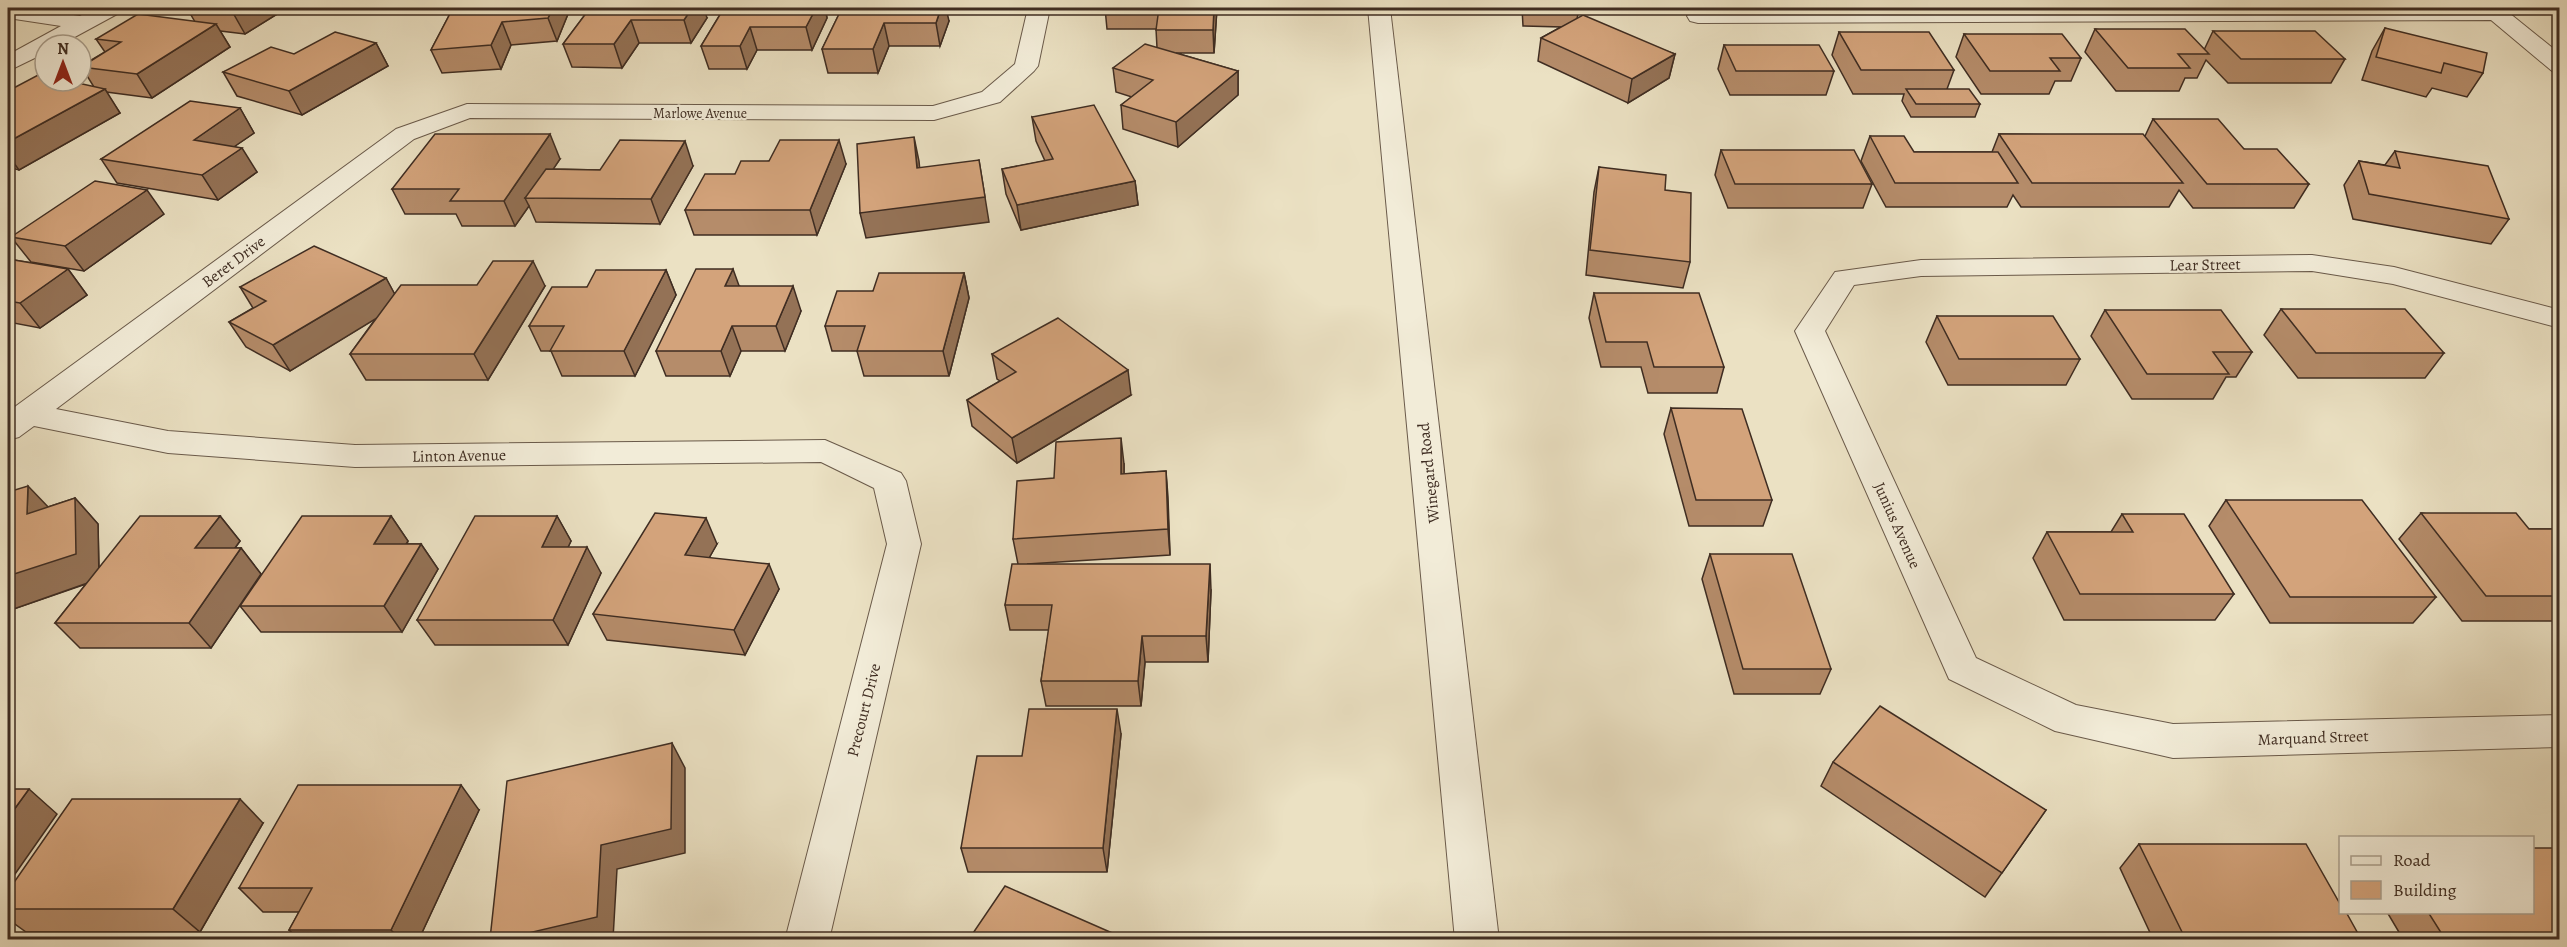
<svg xmlns="http://www.w3.org/2000/svg" width="2567" height="947" viewBox="0 0 2567 947" font-family="Alegreya,serif">
  <rect width="100%" height="100%" fill="#ebe1c3"/>
  <filter id="stains"><feTurbulence type="fractalNoise" baseFrequency=".00333" numOctaves="4"/><feColorMatrix values="0 0 0 0 .2 0 0 0 0 .09 0 0 0 0 .02 0 0 0 .5 -.17"/></filter>
  <radialGradient id="worn" r=".72"><stop offset=".6" stop-color="#630" stop-opacity="0"/><stop offset="1" stop-color="#630" stop-opacity=".3"/></radialGradient>
  <g fill="none" stroke-linecap="round" stroke-linejoin="round">
    <defs>
      <g id="minor">
        <polygon points="8,8 27,8 80,16 95,8 122,8 119,13 60,45 45,45 45,53 8,71 8,55 61,26 8,18"/>
        <polygon points="1028,8 1050,8 1038,66 1034,71 1000,102 934,120 470,118 414,139 56,409 168,431 355,445 825,440 901,473 906,481 921,544 829,940 785,940 887,544 874,488 821,462 355,467 168,453 34,426 19,437 8,440 8,413 16,406 396,129 467,104 933,106 982,92 1015,64"/>
        <polygon points="1368,8 1390,8 1499,940 1455,940"/>
        <polygon points="2503,8 2560,54 2560,73 2552,71 2491,20 1698,23 1690,21 1687,16 1690,11 1698,9"/>
        <polygon points="2312,255 2394,267 2560,310 2560,328 2393,284 2312,271 1921,276 1854,285 1825,331 1976,658 2076,705 2173,724 2560,715 2560,747 2173,758 2055,731 1949,679 1795,331 1835,272 1921,260"/>
      </g>
    </defs>
    <!-- minor casing -->
    <use href="#minor" stroke="#6a5a4a" stroke-width="2"/>
    <!-- minor -->
    <use href="#minor" fill="#f2ecd8" fill-rule="evenodd"/>
  </g>
  <!-- wall -->
  <g fill="#b58c6a" stroke="#3f2d22" stroke-width="1.5">
    <polygon points="187,8 312,8 303,14 282,11 245,34 220,31 230,47 152,98 106,92 120,113 19,170 8,167 8,91 94,87 81,66 105,52 96,39 195,22"/>
    <polygon points="453,8 568,14 557,41 511,45 501,69 442,73 431,50"/>
    <polygon points="590,8 707,18 691,43 639,43 622,68 572,67 563,44"/>
    <polygon points="724,8 825,8 827,18 812,50 757,50 747,69 709,69 701,46"/>
    <polygon points="842,8 949,21 940,46 889,46 878,73 828,73 822,49"/>
    <polygon points="1105,8 1217,8 1214,53 1176,53 1238,71 1238,95 1178,147 1123,129 1121,105 1132,97 1116,92 1113,68 1157,48 1156,29 1107,29"/>
    <polygon points="1522,8 1579,8 1577,19 1675,54 1669,78 1628,103 1538,61 1541,38 1561,27 1523,26"/>
    <polygon points="2385,28 2483,73 2467,97 2432,88 2426,97 2362,80 2372,51"/>
    <polygon points="2095,29 2204,50 2213,31 2345,59 2331,83 2228,83 2206,60 2197,78 2185,78 2179,91 2116,91 2085,52"/>
    <polygon points="1839,32 1954,70 1947,89 1980,104 1975,117 1911,117 1902,101 1904,94 1853,94 1832,55"/>
    <polygon points="1964,34 2081,58 2071,81 2055,81 2049,94 1981,94 1956,57"/>
    <polygon points="376,43 388,66 302,115 237,96 223,72 294,54"/>
    <polygon points="1724,45 1834,71 1826,95 1730,95 1718,69"/>
    <polygon points="240,108 254,133 235,146 257,172 218,200 117,183 101,159"/>
    <polygon points="1032,117 1135,181 1138,205 1021,230 1006,194 1002,169 1045,161 1036,141"/>
    <polygon points="2153,119 2244,149 2309,184 2294,208 2193,208 2179,190 2169,207 2021,207 2013,195 2007,207 1886,207 1861,161 1870,136 1914,152 1992,152 1999,134 2145,136"/>
    <polygon points="1721,150 1872,184 1863,208 1728,208 1715,175"/>
    <polygon points="2395,151 2509,219 2491,244 2353,219 2344,185 2359,161 2385,165"/>
    <polygon points="560,159 553,169 600,170 693,166 660,224 536,222 529,206 515,226 462,226 456,214 405,214 392,189"/>
    <polygon points="769,161 846,164 817,235 694,235 685,210 735,174"/>
    <polygon points="1599,167 1665,190 1690,262 1683,288 1586,275 1594,192"/>
    <polygon points="164,214 84,271 31,262 11,237"/>
    <polygon points="8,259 68,269 87,295 40,328 8,322"/>
    <polygon points="666,270 676,295 635,376 562,376 551,351 541,351 529,326 587,287"/>
    <polygon points="964,273 969,298 949,376 864,376 857,351 832,351 825,326 873,291"/>
    <polygon points="386,278 394,293 545,286 488,380 366,380 350,354 376,318 290,371 246,347 229,322 253,308 240,287"/>
    <polygon points="739,286 801,311 785,351 741,351 730,376 666,376 656,351"/>
    <polygon points="1594,293 1724,367 1717,393 1648,393 1641,367 1601,367 1589,318"/>
    <polygon points="2281,309 2444,353 2425,378 2298,378 2264,335"/>
    <polygon points="2105,310 2252,352 2236,377 2226,377 2213,399 2132,399 2091,336"/>
    <polygon points="1937,316 2080,359 2066,385 1948,385 1926,342"/>
    <polygon points="992,354 1131,395 1017,463 972,426 967,400 1000,381 997,379"/>
    <polygon points="1671,408 1772,500 1763,526 1689,526 1664,434"/>
    <polygon points="1124,464 1124,474 1166,471 1170,555 1027,564 1211,590 1208,662 1145,662 1141,706 1046,706 1041,681 1049,630 1010,630 1005,605 1018,564 1013,539 1054,478"/>
    <polygon points="8,492 48,507 75,498 98,524 99,567 220,516 240,541 235,548 241,548 261,574 211,648 80,648 55,623 86,584 8,611"/>
    <polygon points="2226,500 2436,597 2413,623 2270,623 2209,526"/>
    <polygon points="2421,513 2529,529 2559,529 2559,621 2462,621 2399,539"/>
    <polygon points="2122,514 2234,594 2215,620 2064,620 2033,558 2047,532 2111,532"/>
    <polygon points="391,516 408,541 407,544 421,544 438,569 402,632 261,632 240,606"/>
    <polygon points="557,516 571,541 568,547 601,573 568,645 435,645 417,620"/>
    <polygon points="717,544 709,558 779,589 745,655 607,640 593,614"/>
    <polygon points="1710,554 1831,669 1820,694 1734,694 1702,579"/>
    <polygon points="1121,734 1107,872 968,872 961,848 1022,756"/>
    <polygon points="1833,762 2046,810 1985,897 1821,786"/>
    <polygon points="479,810 419,939 299,939 289,930 299,912 263,912 239,888"/>
    <polygon points="263,823 200,932 26,932 8,919 8,891"/>
    <polygon points="2139,844 2361,939 2153,939 2120,868"/>
    <polygon points="2387,912 2532,912 2559,939 2403,939"/>
  </g>
  <!-- shaded-wall -->
  <g fill="#947256" stroke="#3f2d22" stroke-width="1.5">
    <polygon points="238,8 280,8 282,11 245,34 232,11"/>
    <polygon points="299,8 312,8 303,14"/>
    <polygon points="553,8 566,8 568,14 557,41 548,18"/>
    <polygon points="692,8 704,8 707,18 691,43 684,20"/>
    <polygon points="816,8 825,8 827,18 812,50 806,27"/>
    <polygon points="941,8 946,8 949,21 940,46 936,23"/>
    <polygon points="1214,8 1217,8 1214,53 1213,30"/>
    <polygon points="631,20 639,43 622,68 614,44"/>
    <polygon points="502,22 511,45 501,69 491,45"/>
    <polygon points="884,23 889,46 878,73 873,49"/>
    <polygon points="216,24 230,47 152,98 137,74"/>
    <polygon points="750,27 757,50 747,69 740,46"/>
    <polygon points="376,43 388,66 302,115 289,91"/>
    <polygon points="1675,54 1669,78 1628,103 1632,79"/>
    <polygon points="1238,71 1238,95 1178,147 1176,122"/>
    <polygon points="105,89 120,113 19,170 8,155 8,142"/>
    <polygon points="240,108 254,133 209,164 194,140"/>
    <polygon points="550,134 560,159 534,198 525,198 529,206 515,226 504,201"/>
    <polygon points="914,137 919,161 922,192 917,168"/>
    <polygon points="839,140 846,164 817,235 810,210"/>
    <polygon points="685,141 693,166 660,224 651,199"/>
    <polygon points="242,148 257,172 218,200 202,175"/>
    <polygon points="979,160 989,222 866,238 860,213"/>
    <polygon points="1135,181 1138,205 1021,230 1017,205"/>
    <polygon points="147,190 164,214 84,271 65,246"/>
    <polygon points="533,261 545,286 488,380 474,354"/>
    <polygon points="68,269 87,295 40,328 20,303"/>
    <polygon points="733,269 742,294 725,286"/>
    <polygon points="666,270 676,295 635,376 624,351"/>
    <polygon points="964,273 969,298 949,376 943,351"/>
    <polygon points="386,278 400,304 290,371 273,345"/>
    <polygon points="793,286 801,311 785,351 776,326"/>
    <polygon points="732,326 741,351 730,376 721,351"/>
    <polygon points="1128,370 1131,395 1017,463 1012,438"/>
    <polygon points="1121,438 1124,464 1124,500 1121,474"/>
    <polygon points="1166,471 1168,497 1170,555 1168,529"/>
    <polygon points="28,486 52,511 27,514"/>
    <polygon points="75,498 98,524 99,579 8,611 8,576"/>
    <polygon points="220,516 240,541 216,574 195,548"/>
    <polygon points="391,516 408,541 391,569 374,544"/>
    <polygon points="557,516 571,541 556,573 542,547"/>
    <polygon points="706,518 717,544 696,581 685,555"/>
    <polygon points="421,544 438,569 402,632 384,606"/>
    <polygon points="587,547 601,573 568,645 553,620"/>
    <polygon points="241,548 261,574 211,648 189,623"/>
    <polygon points="769,564 779,589 745,655 734,630"/>
    <polygon points="1210,564 1211,590 1208,662 1206,636"/>
    <polygon points="1142,636 1145,662 1141,706 1138,681"/>
    <polygon points="1117,709 1121,734 1107,872 1103,848"/>
    <polygon points="672,743 685,768 685,853 617,869 613,939 503,939 601,845"/>
    <polygon points="461,785 479,810 419,939 400,939 391,930"/>
    <polygon points="29,789 57,814 8,884 8,818"/>
    <polygon points="240,799 263,823 200,932 173,909"/>
  </g>
  <!-- building -->
  <g fill="#d3a37b" stroke="#3f2d22" stroke-width="1.5">
    <polygon points="203,8 238,8 232,11"/>
    <polygon points="453,8 553,8 548,18 502,22 491,45 431,50"/>
    <polygon points="590,8 692,8 684,20 631,20 614,44 563,44"/>
    <polygon points="724,8 816,8 806,27 750,27 740,46 701,46"/>
    <polygon points="842,8 941,8 936,23 884,23 873,49 822,49"/>
    <polygon points="1159,8 1214,8 1213,30 1156,30"/>
    <polygon points="138,14 216,24 137,74 81,67 121,42 96,39"/>
    <polygon points="1583,15 1675,54 1632,79 1541,38"/>
    <polygon points="2385,28 2487,53 2483,73 2444,63 2441,73 2376,57"/>
    <polygon points="2095,29 2185,29 2209,54 2178,54 2190,68 2128,68"/>
    <polygon points="2213,31 2315,31 2345,59 2241,59"/>
    <polygon points="335,32 376,43 289,91 223,72 271,47 294,54"/>
    <polygon points="1839,32 1929,32 1954,70 1861,70"/>
    <polygon points="1964,34 2062,34 2081,58 2050,58 2060,71 1990,71"/>
    <polygon points="1145,44 1238,71 1176,122 1121,105 1153,80 1113,68"/>
    <polygon points="1724,45 1819,45 1834,71 1736,71"/>
    <polygon points="40,74 45,75 45,81 69,81 105,89 8,142 8,107 13,104 8,103 8,91"/>
    <polygon points="1906,89 1969,89 1980,104 1916,104"/>
    <polygon points="190,101 240,108 194,140 242,148 202,175 101,159"/>
    <polygon points="1094,105 1135,181 1017,205 1002,169 1053,159 1032,117"/>
    <polygon points="2153,119 2218,119 2244,149 2277,149 2309,184 2207,184"/>
    <polygon points="435,134 550,134 504,201 450,201 459,189 392,189"/>
    <polygon points="1999,134 2143,134 2183,183 2032,183"/>
    <polygon points="1870,136 1904,136 1914,152 1998,152 2018,183 1895,183"/>
    <polygon points="914,137 917,168 979,160 985,197 860,213 857,144"/>
    <polygon points="620,140 685,141 651,199 525,198 546,169 600,170"/>
    <polygon points="780,140 839,140 810,210 685,210 705,174 735,174 741,161 769,161"/>
    <polygon points="1721,150 1854,150 1872,184 1735,184"/>
    <polygon points="2395,151 2488,166 2509,219 2369,194 2359,161 2400,168"/>
    <polygon points="1599,167 1666,175 1665,190 1691,193 1690,262 1590,250"/>
    <polygon points="95,181 147,190 65,246 11,237"/>
    <polygon points="314,246 386,278 273,345 229,322 266,301 240,287"/>
    <polygon points="8,259 68,269 20,303 8,301"/>
    <polygon points="493,261 533,261 474,354 350,354 401,285 477,285"/>
    <polygon points="696,269 733,269 725,286 793,286 776,326 732,326 721,351 656,351"/>
    <polygon points="596,270 666,270 624,351 550,351 564,326 529,326 552,287 587,287"/>
    <polygon points="879,273 964,273 943,351 857,351 865,326 825,326 837,291 873,291"/>
    <polygon points="1594,293 1699,293 1724,367 1654,367 1647,342 1606,342"/>
    <polygon points="2281,309 2405,309 2444,353 2316,353"/>
    <polygon points="2105,310 2221,310 2252,352 2213,352 2229,374 2147,374"/>
    <polygon points="1937,316 2053,316 2080,359 1959,359"/>
    <polygon points="1058,318 1128,370 1012,438 967,400 1016,372 992,354"/>
    <polygon points="1671,408 1742,409 1772,500 1696,500"/>
    <polygon points="1121,438 1121,474 1166,471 1168,529 1013,539 1017,481 1054,478 1056,442"/>
    <polygon points="28,486 27,514 75,498 76,554 8,576 8,492"/>
    <polygon points="2226,500 2362,500 2436,597 2290,597"/>
    <polygon points="655,513 706,518 685,555 769,564 734,630 593,614"/>
    <polygon points="2421,513 2516,513 2529,529 2559,529 2559,596 2486,596"/>
    <polygon points="2122,514 2184,514 2234,594 2080,594 2047,532 2133,532"/>
    <polygon points="140,516 220,516 195,548 241,548 189,623 55,623"/>
    <polygon points="302,516 391,516 374,544 421,544 384,606 240,606"/>
    <polygon points="475,516 557,516 542,547 587,547 553,620 417,620"/>
    <polygon points="1710,554 1792,554 1831,669 1743,669"/>
    <polygon points="1012,564 1210,564 1206,636 1142,636 1138,681 1041,681 1052,605 1005,605"/>
    <polygon points="1880,706 2046,810 2002,873 1833,762"/>
    <polygon points="1029,709 1117,709 1103,848 961,848 977,756 1022,756"/>
    <polygon points="672,743 671,829 601,845 597,917 503,939 490,939 507,781"/>
    <polygon points="298,785 461,785 391,930 289,930 312,888 239,888"/>
    <polygon points="8,789 29,789 8,818"/>
    <polygon points="72,799 240,799 173,909 8,909 8,891"/>
    <polygon points="2139,844 2306,844 2340,904 2340,912 2346,912 2361,939 2255,939 2253,936 2184,936"/>
    <polygon points="2532,848 2554,848 2559,856 2559,939 2445,939 2428,912 2532,912"/>
    <polygon points="1005,886 1126,939 969,939"/>
  </g>
  <g text-anchor="middle" stroke-width="4.5" stroke-linejoin="round" paint-order="stroke">
    <!-- far-street labels -->
    <g font-size="14" fill="#3f2d22" stroke="#f2ecd8">
      <text x="700" y="118">Marlowe Avenue</text>
    </g>
    <!-- street labels -->
    <g font-size="16" fill="#3f2d22" stroke="#f2ecd8">
      <text transform="translate(233 261) rotate(-37)" y="6">Beret Drive</text>
      <text transform="translate(2205 264) rotate(-1)" y="6">Lear Street</text>
      <text transform="translate(459 455) rotate(-1)" y="6">Linton Avenue</text>
      <text transform="translate(1428 473) rotate(-96)" y="6">Winegard Road</text>
      <text transform="translate(1898 525) rotate(66)" y="6">Junius Avenue</text>
      <text transform="translate(863 710) rotate(-76)" y="6">Precourt Drive</text>
      <text transform="translate(2313 737) rotate(-2)" y="6">Marquand Street</text>
    </g>
  </g>
  <!-- margin -->
  <rect width="2567" height="947" fill="none" stroke="#ebe1c3" stroke-width="30"/>
  <rect x="9" y="9" width="2549" height="929" fill="none" stroke="#3f2d22" stroke-width="3"/>
  <rect x="15" y="15" width="2537" height="917" fill="none" stroke="#3f2d22" stroke-width="1.5"/>
  <!-- legend -->
  <rect x="2339" y="836" width="195" height="78" fill="#f2ecd8" stroke="#aaa08f" stroke-width="1.5"/>
  <rect x="2351" y="856" width="30" height="9" fill="#f2ecd8" stroke="#aaa08f" stroke-width="1.5"/>
  <text x="2393" y="866" font-size="18" fill="#3f2d22">Road</text>
  <rect x="2351" y="881" width="30" height="18" fill="#d3a37b" stroke="#aaa08f" stroke-width="1.5"/>
  <text x="2393" y="896" font-size="18" fill="#3f2d22">Building</text>
  <!-- north arrow -->
  <g transform="translate(63 63)"><circle r="28" fill="#f2ecd8" stroke="#aaa08f" stroke-width="1.5"/>
  <path d="M0-4.5L10 22L0 15L-10 22Z" fill="#8f2418"/>
  <text y="-9" font-size="16" font-weight="bold" text-anchor="middle" fill="#3f2d22">N</text>
  </g>
  <rect width="100%" height="100%" filter="url(#stains)"/>
  <rect width="100%" height="100%" fill="url(#worn)"/>
</svg>
